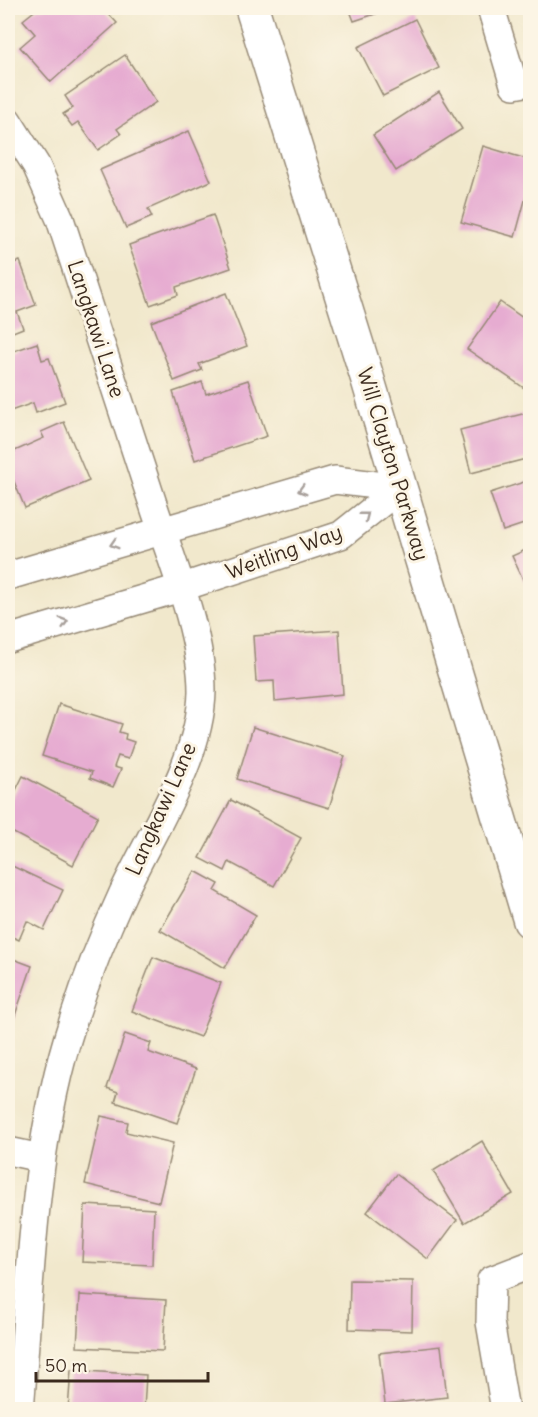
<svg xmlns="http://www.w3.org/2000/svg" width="538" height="1417" viewBox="0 0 538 1417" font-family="Delius,sans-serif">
  <rect width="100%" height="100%" fill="#fcf5e5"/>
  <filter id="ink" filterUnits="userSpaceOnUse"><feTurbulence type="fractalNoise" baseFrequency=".0167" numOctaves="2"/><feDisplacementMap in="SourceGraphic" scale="12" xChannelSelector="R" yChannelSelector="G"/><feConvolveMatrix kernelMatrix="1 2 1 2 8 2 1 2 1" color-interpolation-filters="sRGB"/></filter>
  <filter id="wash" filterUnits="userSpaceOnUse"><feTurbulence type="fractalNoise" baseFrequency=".008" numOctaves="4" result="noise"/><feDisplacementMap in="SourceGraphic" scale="24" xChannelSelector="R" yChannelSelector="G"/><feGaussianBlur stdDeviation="1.35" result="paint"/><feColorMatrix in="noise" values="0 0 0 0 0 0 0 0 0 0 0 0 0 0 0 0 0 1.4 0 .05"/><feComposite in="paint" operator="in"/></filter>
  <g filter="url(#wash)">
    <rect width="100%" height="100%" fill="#f1e8cc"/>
    <g id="blocks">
      <!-- building -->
      <g fill="#e6acd1">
        <polygon points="38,8 103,8 117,23 51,82 20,47 35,34 23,20"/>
        <polygon points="349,8 393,8 354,21"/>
        <polygon points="415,19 439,68 383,96 358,47"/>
        <polygon points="125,55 156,102 117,129 121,134 98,150 78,122 72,126 63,114 73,108 65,96"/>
        <polygon points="439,92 462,129 396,171 373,135"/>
        <polygon points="189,131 211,181 148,209 152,217 126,228 100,170"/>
        <polygon points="483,146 530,160 530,182 515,237 461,222"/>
        <polygon points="213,215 231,268 176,287 178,295 150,305 129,245"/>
        <polygon points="20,261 36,305 17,312 23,328 8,334 8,265"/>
        <polygon points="226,293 247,346 199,364 202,370 174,381 151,322"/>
        <polygon points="500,302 530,323 530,392 467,349"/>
        <polygon points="37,343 42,360 49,358 65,402 36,413 33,403 8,412 8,353"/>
        <polygon points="248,380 267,436 195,460 173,392 202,382 206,394"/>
        <polygon points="530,412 530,458 471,473 460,430"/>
        <polygon points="64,422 89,481 25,508 8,467 8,454 44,438 41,432"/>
        <polygon points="530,480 530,522 503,531 490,493"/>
        <polygon points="530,548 530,591 529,592 512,556"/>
        <polygon points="339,630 343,694 275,701 274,681 256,682 253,636"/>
        <polygon points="59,704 122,724 119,732 126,734 125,739 134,742 128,759 118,756 114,767 121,769 113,787 90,778 92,772 42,756"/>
        <polygon points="253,727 345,756 329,808 237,779"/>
        <polygon points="23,776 98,816 73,865 8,830 8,806"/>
        <polygon points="231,800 301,838 274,886 229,862 225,871 200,858"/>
        <polygon points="8,864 63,890 44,930 27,921 19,940 8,935"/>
        <polygon points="195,871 219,884 215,891 256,915 225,968 160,930"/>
        <polygon points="8,957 32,966 11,1027 8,1026"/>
        <polygon points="153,957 221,983 200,1037 132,1011"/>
        <polygon points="125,1034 151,1043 148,1052 196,1069 177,1123 115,1102 118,1092 107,1088"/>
        <polygon points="101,1116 128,1122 126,1132 173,1143 159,1202 85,1184"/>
        <polygon points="482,1141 513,1194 464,1223 433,1171"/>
        <polygon points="396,1174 457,1220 428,1259 367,1212"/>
        <polygon points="85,1205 154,1209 152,1265 82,1262"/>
        <polygon points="350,1280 413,1281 412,1331 349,1329"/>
        <polygon points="80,1295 166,1300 163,1351 77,1347"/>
        <polygon points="441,1346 447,1397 385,1404 379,1353"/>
        <polygon points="71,1370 146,1375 144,1410 68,1410"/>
      </g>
    </g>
  </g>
  <g filter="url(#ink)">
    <use href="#blocks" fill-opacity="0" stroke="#968975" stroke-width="1.5"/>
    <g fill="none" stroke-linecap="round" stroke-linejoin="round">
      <defs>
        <g id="minor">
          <polyline points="491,8 514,85 530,82"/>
          <path d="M8,121L36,165L60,219C91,314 122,409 153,504C171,559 202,633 202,691C201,759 151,832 123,893C104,934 87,977 73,1021C32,1145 31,1280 20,1410"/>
          <polyline points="8,576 335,480 400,488"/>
          <polyline points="8,639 180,588 341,535 400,488"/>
          <polyline points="8,1151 41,1158"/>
          <polyline points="505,1410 490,1322 491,1280 530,1265"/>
        </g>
        <polyline id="tertiary" points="252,8 367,377 530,921"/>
      </defs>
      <!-- minor casing -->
      <use href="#minor" stroke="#968975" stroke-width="30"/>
      <!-- tertiary casing -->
      <use href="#tertiary" stroke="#968975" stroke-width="36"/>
      <!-- minor -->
      <use href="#minor" stroke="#fff" stroke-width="27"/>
      <!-- tertiary -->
      <use href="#tertiary" stroke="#fff" stroke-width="33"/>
    </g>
    <!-- one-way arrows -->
    <defs><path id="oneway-chevron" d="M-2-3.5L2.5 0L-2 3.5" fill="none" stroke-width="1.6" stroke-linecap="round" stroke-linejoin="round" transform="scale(1.5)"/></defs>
    <g stroke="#a79f9a">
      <use href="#oneway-chevron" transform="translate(302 490) rotate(164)"/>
      <use href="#oneway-chevron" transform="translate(365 516) rotate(-38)"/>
      <use href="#oneway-chevron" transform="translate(114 544) rotate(163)"/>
      <use href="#oneway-chevron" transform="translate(64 622) rotate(-16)"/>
    </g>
  </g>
  <g text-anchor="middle" stroke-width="6" stroke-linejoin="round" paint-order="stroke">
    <!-- street labels -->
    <g font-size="21" fill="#3b2a1e" stroke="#fcf5e5">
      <text transform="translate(96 329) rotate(72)" y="7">Langkawi Lane</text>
      <text transform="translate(393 464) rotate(73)" y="7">Will Clayton Parkway</text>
      <text transform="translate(284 552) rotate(-20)" y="7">Weitling Way</text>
      <text transform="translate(161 809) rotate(-66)" y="7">Langkawi Lane</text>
    </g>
  </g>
  <!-- margin -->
  <rect width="538" height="1417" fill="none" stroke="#fcf5e5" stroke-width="30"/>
  <!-- scale -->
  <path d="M36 1372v9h172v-9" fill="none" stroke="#3b2a1e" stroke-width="3"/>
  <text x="45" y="1372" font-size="18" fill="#3b2a1e" stroke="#fcf5e5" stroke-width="4.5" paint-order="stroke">50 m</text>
</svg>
